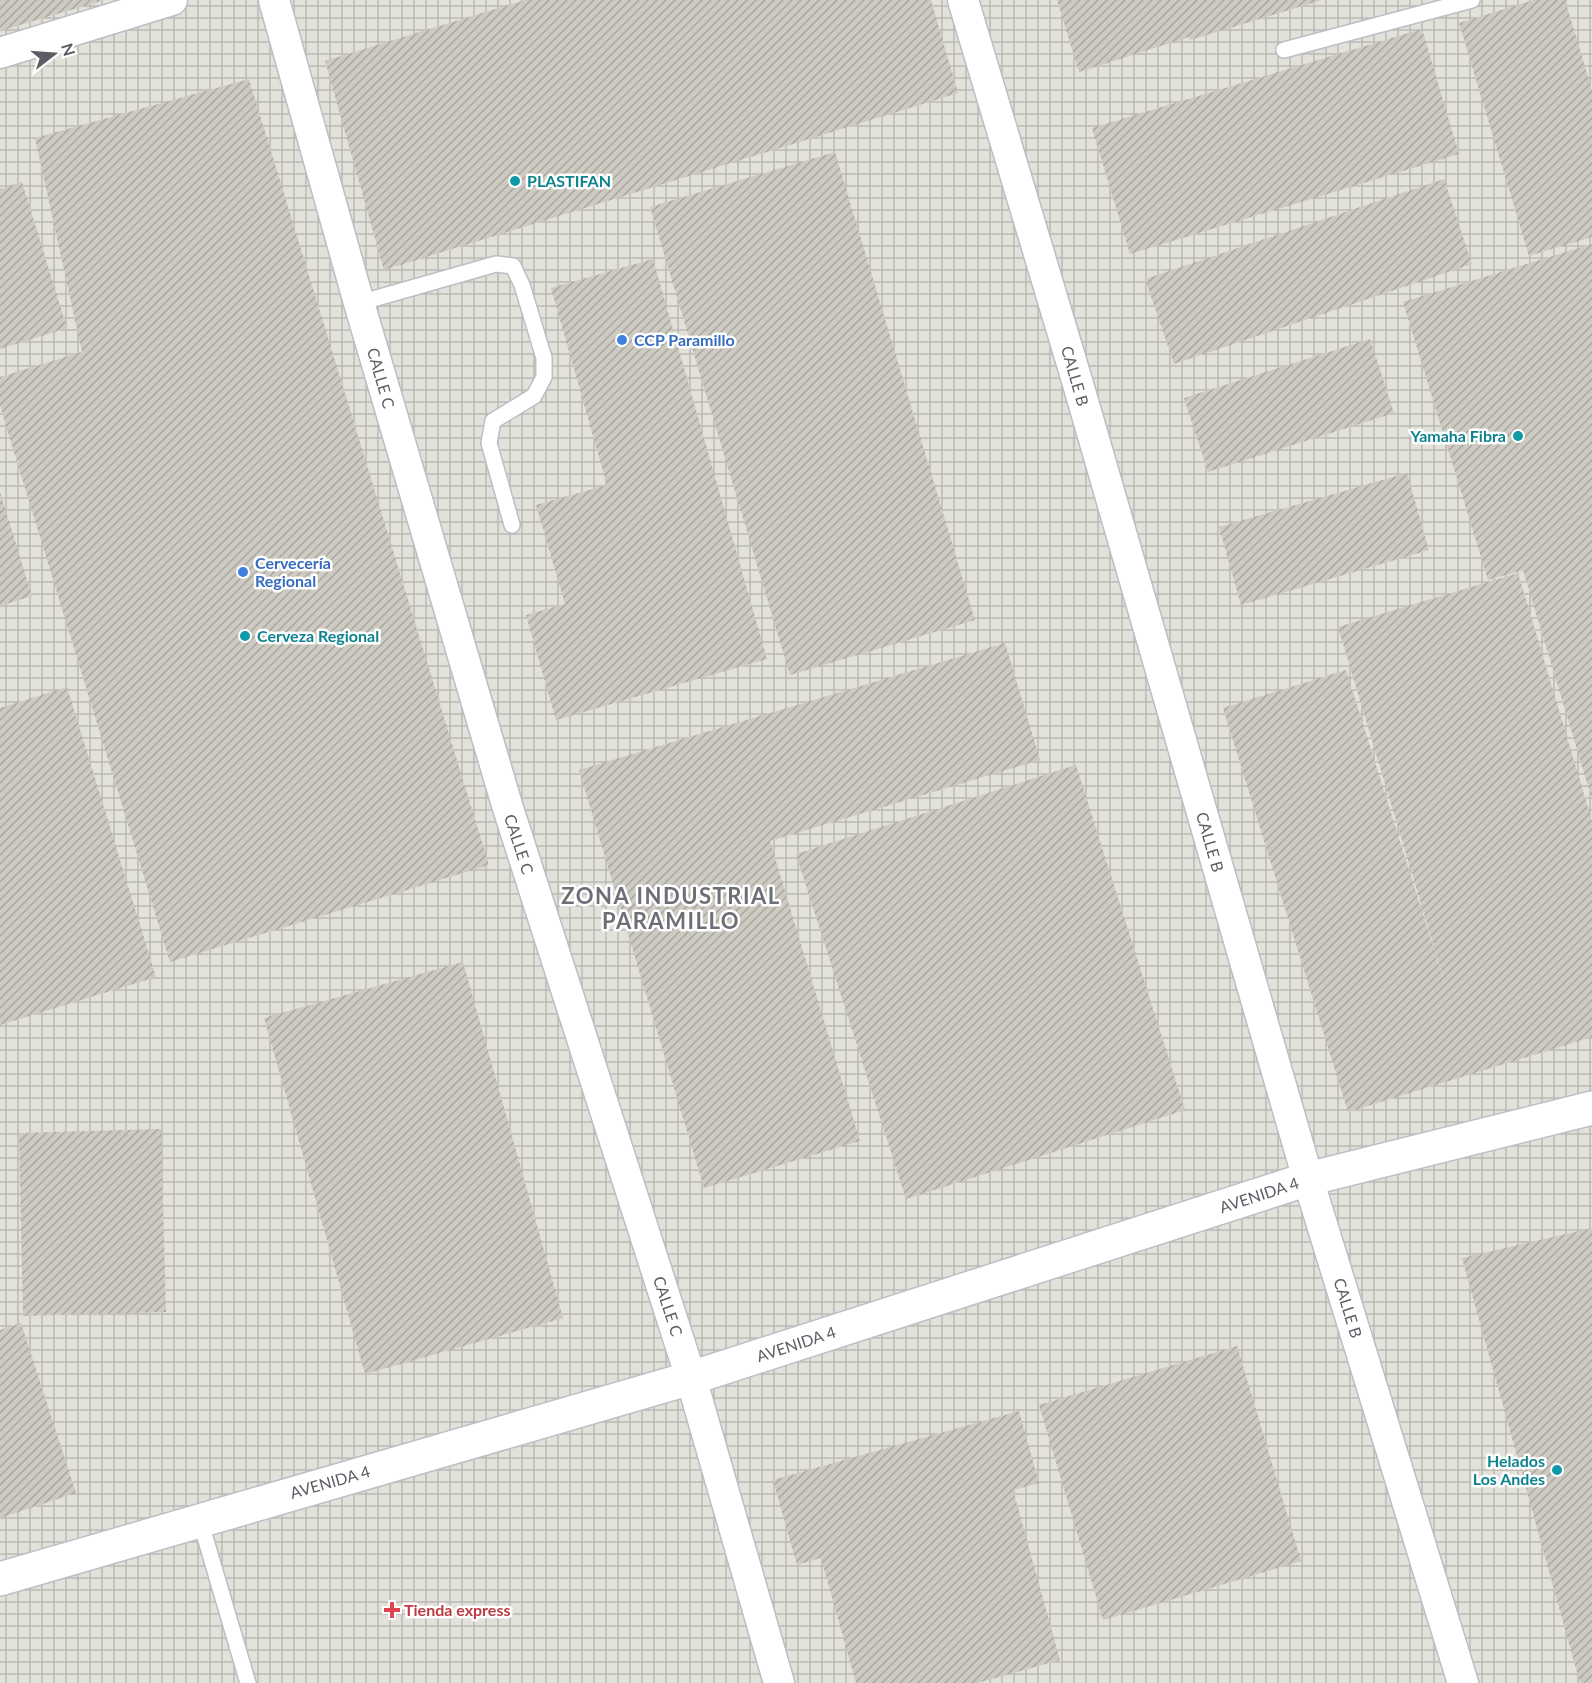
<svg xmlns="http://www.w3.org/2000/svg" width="1592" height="1683" viewBox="0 0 1592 1683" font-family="Lato,sans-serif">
  <defs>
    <pattern id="industrial-grid" width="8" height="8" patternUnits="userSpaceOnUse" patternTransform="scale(1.5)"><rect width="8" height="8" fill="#e2e1da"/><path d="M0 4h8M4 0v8" fill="none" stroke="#babab4"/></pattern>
    <pattern id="building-hatch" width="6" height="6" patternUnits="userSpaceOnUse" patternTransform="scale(1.5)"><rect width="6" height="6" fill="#cccac1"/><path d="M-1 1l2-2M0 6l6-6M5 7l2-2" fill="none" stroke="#a9a7a0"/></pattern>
  </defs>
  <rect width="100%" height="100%" fill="#efeee2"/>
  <!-- industrial -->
  <rect fill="url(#industrial-grid)" x="0" y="0" width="1592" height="1683"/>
  <!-- building -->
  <g fill="url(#building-hatch)">
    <polygon points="0,0 100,0 101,1 0,31"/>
    <polygon points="525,0 931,0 958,93 384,270 325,61"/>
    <polygon points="1057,0 1322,0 1190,40 1189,37 1079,72"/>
    <polygon points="1534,0 1565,0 1592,90 1592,237 1529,256 1459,23"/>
    <polygon points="1422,29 1459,154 1130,254 1092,128"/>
    <polygon points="249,79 489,865 170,962 0,406 0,377 82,352 35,138"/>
    <polygon points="835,152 975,620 790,675 650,207"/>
    <polygon points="1444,179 1472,264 1174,364 1145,279"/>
    <polygon points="22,182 67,328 0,349 0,189"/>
    <polygon points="1592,244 1592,796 1591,796 1523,570 1488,580 1403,302"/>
    <polygon points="653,259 767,659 556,720 526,615 565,604 536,505 607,485 551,288"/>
    <polygon points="1370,339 1394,413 1208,472 1184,398"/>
    <polygon points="1407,473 1429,550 1241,605 1219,527"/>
    <polygon points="0,492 32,596 0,606"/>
    <polygon points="1518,573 1592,821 1592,1037 1348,1112 1223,708 1346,670 1449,997 1338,627"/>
    <polygon points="1005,643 1040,760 770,841 860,1141 704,1188 579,770"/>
    <polygon points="67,687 156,977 0,1025 0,708"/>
    <polygon points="1076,765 1185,1110 906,1199 796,854"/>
    <polygon points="463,962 563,1318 365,1374 264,1018"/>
    <polygon points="161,1129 166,1312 23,1316 19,1133"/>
    <polygon points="1592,1228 1592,1683 1580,1683 1462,1258"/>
    <polygon points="21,1323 76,1493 0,1518 0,1330"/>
    <polygon points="1237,1346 1301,1561 1103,1620 1039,1405"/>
    <polygon points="1019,1411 1039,1483 1013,1490 1060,1660 977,1683 856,1683 821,1558 797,1565 773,1480"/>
  </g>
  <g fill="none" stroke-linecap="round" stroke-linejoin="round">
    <defs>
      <g id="lane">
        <polyline points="1284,50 1472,0"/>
        <polyline points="359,303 496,264 513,266 522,285 544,358 544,377 534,396 493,421 489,443 512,525"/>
        <polyline points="200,1520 248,1683"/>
      </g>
      <g id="street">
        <polyline points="274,0 359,303 507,805 691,1378 779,1683"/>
        <polyline points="963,0 1078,384 1308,1179 1463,1683"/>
        <polyline points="0,53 172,0"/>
      </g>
      <polyline id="secondary" points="0,1579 691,1378 1308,1179 1592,1108"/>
    </defs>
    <!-- lane casing -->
    <use href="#lane" stroke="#bdbec5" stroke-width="18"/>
    <!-- street casing -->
    <use href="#street" stroke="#bdbec5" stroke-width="33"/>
    <!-- secondary casing -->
    <use href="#secondary" stroke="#bdbfc7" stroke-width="36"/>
    <!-- lane -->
    <use href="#lane" stroke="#fff" stroke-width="15"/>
    <!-- street -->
    <use href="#street" stroke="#fff" stroke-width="30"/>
    <!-- secondary -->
    <use href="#secondary" stroke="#fff" stroke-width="33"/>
  </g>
  <!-- markers -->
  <g fill="#0f9aa8" stroke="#fff" stroke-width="2">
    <circle cx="515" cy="181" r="6"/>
    <circle cx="1518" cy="436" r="6"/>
    <circle cx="245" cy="636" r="6"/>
    <circle cx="1557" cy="1470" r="6"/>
  </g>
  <g fill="#3f7fe0" stroke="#fff" stroke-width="2">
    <circle cx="622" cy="340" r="6"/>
    <circle cx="243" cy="572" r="6"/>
  </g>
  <path fill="#e0444e" stroke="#fff" stroke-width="2" d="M389 1601h6v6h6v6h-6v6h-6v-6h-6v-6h6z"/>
  <g text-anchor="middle" stroke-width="5" stroke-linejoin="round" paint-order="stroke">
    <!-- culture labels -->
    <g font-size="16" font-weight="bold" fill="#0d838f" stroke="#fff" text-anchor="start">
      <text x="527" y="187">PLASTIFAN</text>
      <text x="1506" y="442" text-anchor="end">Yamaha Fibra</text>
      <text x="257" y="642">Cerveza Regional</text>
      <text x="1545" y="1467" text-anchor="end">Helados<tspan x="1545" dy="18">Los Andes</tspan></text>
    </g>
    <!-- shop labels -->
    <g font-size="16" font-weight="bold" fill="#366cbe" stroke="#fff" text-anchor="start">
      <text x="634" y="346">CCP Paramillo</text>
      <text x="255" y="569">Cervecería<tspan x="255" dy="18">Regional</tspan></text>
    </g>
    <!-- street labels -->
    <g font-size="16" fill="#5b5d64" stroke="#fff">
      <text transform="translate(1075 376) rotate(74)" y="6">CALLE B</text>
      <text transform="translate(381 378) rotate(74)" y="6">CALLE C</text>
      <text transform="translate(1210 842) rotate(74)" y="6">CALLE B</text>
      <text transform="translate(519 844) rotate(72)" y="6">CALLE C</text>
      <text transform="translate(1259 1195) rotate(-18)" y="6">AVENIDA 4</text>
      <text transform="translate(668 1306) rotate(72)" y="6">CALLE C</text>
      <text transform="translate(1348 1308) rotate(73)" y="6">CALLE B</text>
      <text transform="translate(796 1344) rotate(-18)" y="6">AVENIDA 4</text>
      <text transform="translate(330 1482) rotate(-16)" y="6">AVENIDA 4</text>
    </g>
    <!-- health labels -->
    <g font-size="16" font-weight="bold" fill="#be3a42" stroke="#fff" text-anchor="start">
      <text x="404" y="1616">Tienda express</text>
    </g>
    <!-- district labels -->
    <g font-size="22" font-weight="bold" letter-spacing="1.5" fill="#6c6f76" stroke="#fff">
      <text x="671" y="904">ZONA INDUSTRIAL<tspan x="671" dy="25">PARAMILLO</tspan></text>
    </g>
  </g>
  <!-- north arrow -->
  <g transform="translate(54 54) rotate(73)" stroke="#ffffff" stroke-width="4.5" paint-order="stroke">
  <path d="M0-4.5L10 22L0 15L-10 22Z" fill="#5b5d64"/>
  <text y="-9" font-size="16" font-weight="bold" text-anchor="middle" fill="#5b5d64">N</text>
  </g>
</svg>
